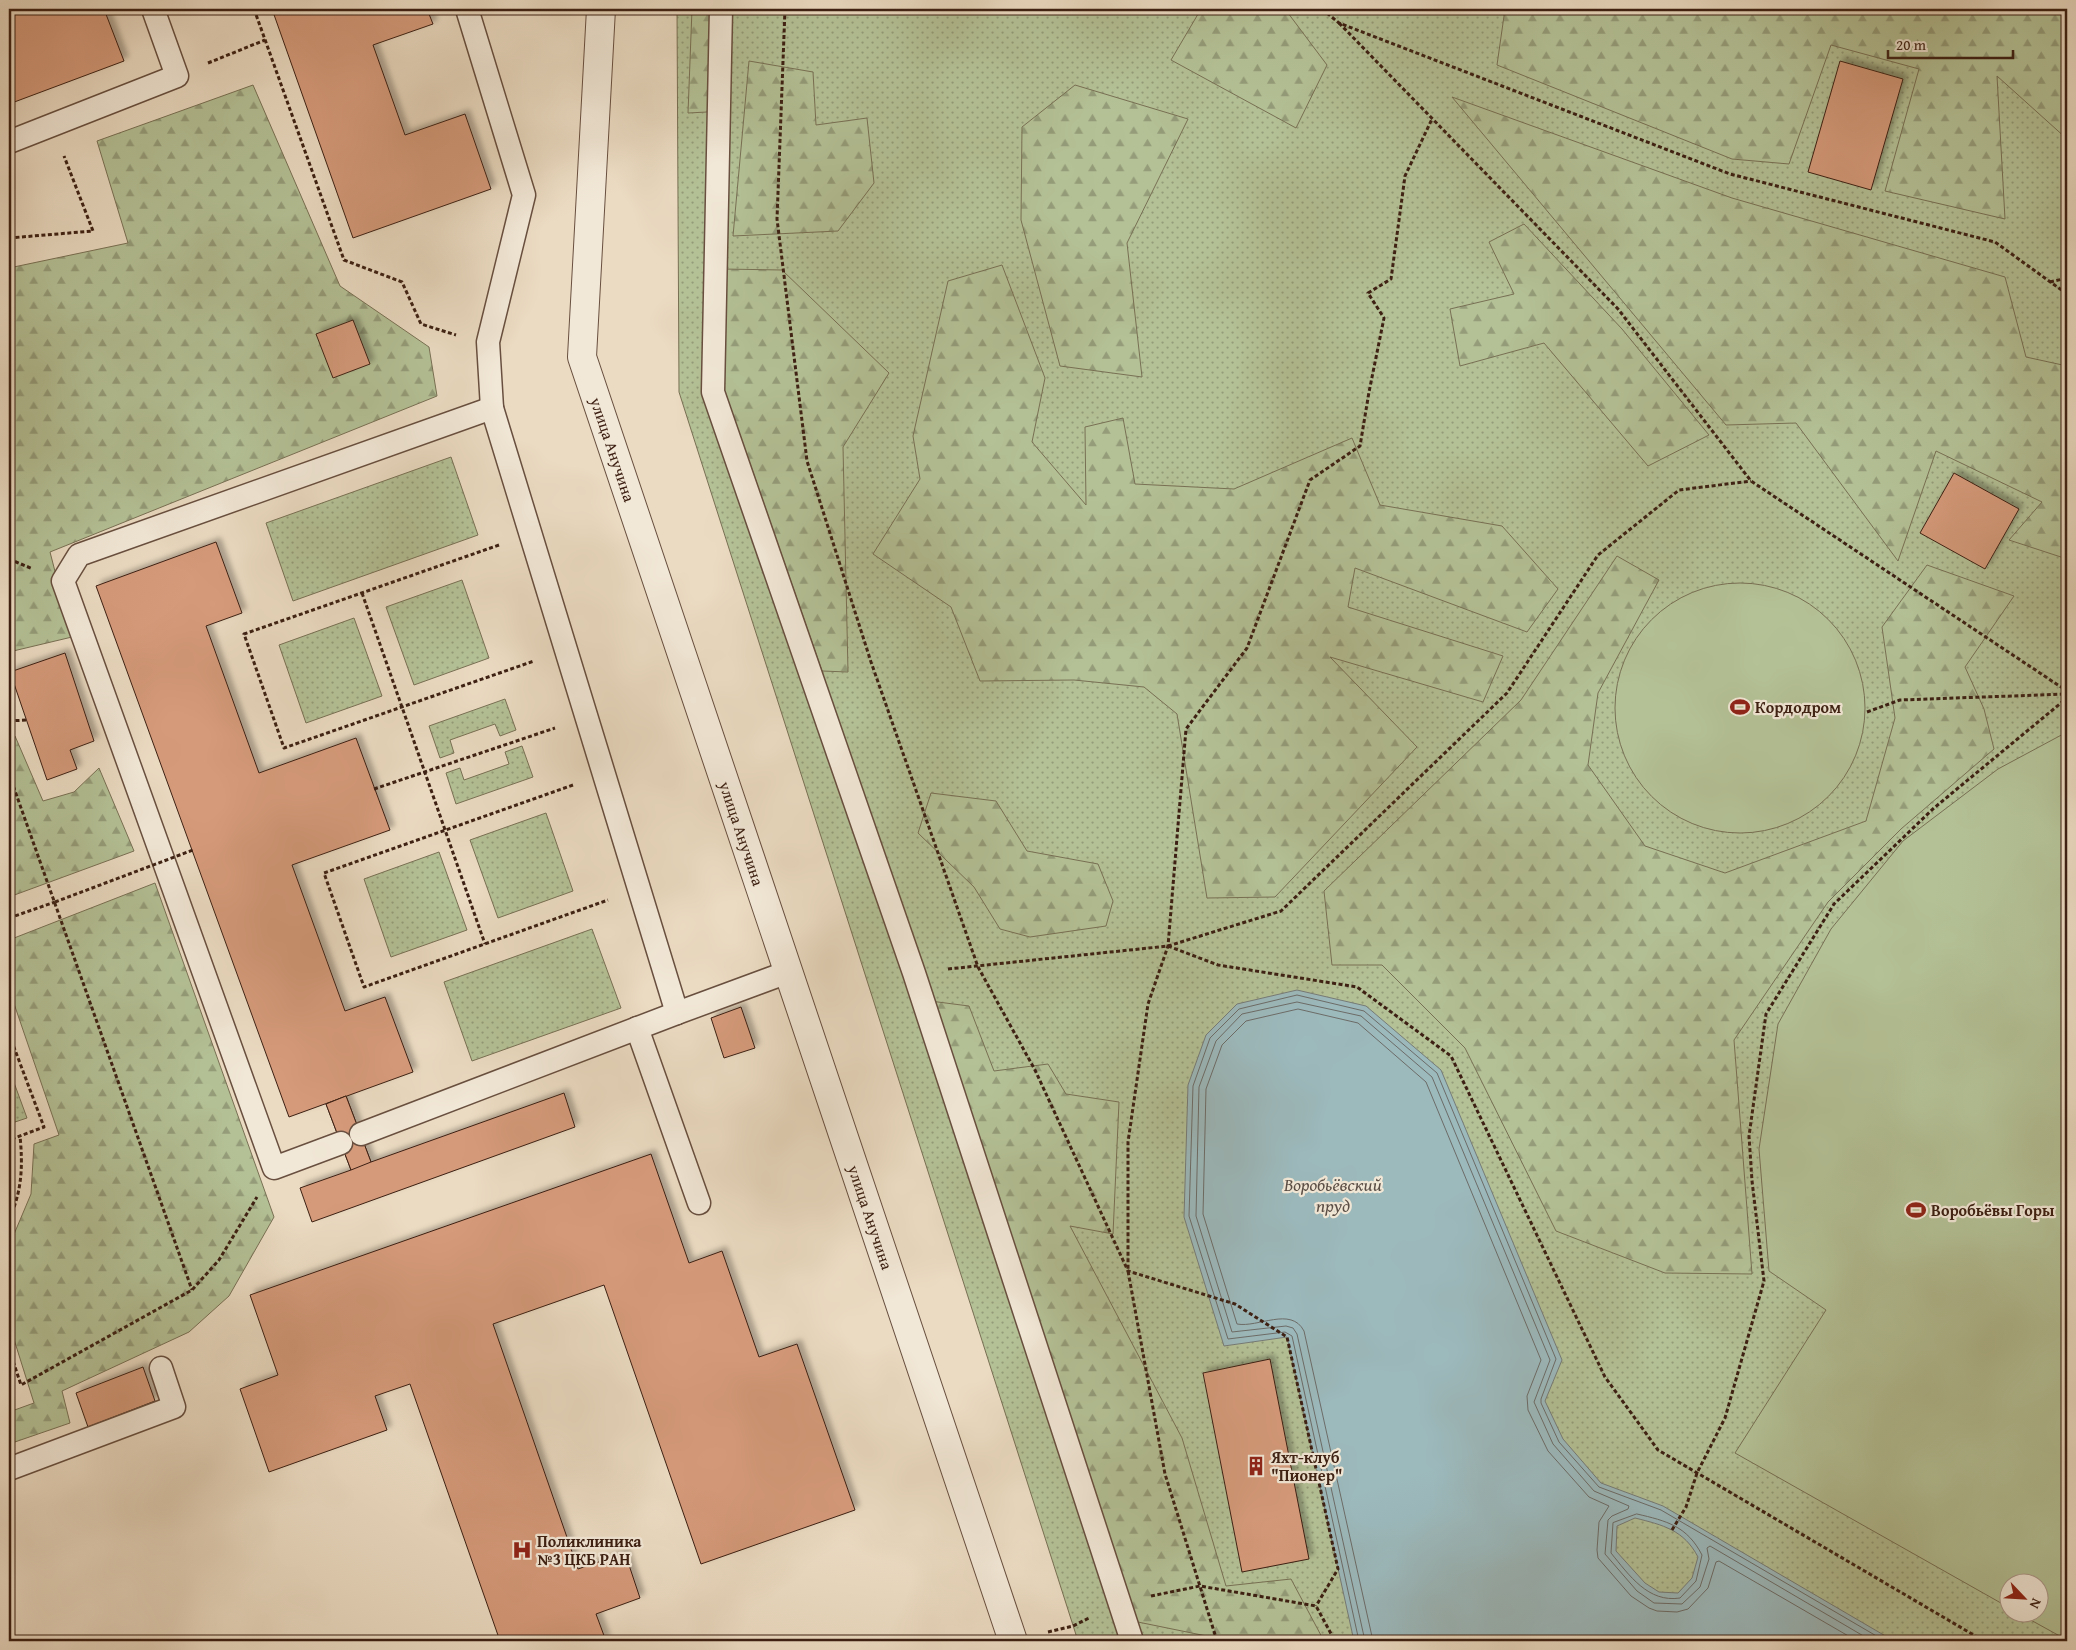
<svg xmlns="http://www.w3.org/2000/svg" width="2076" height="1650" viewBox="0 0 2076 1650" font-family="'Gentium Book Plus',serif">
  <defs>
    <pattern id="grass-dots" width="8" height="8" patternUnits="userSpaceOnUse" patternTransform="scale(1.25)"><rect width="8" height="8" fill="#b4c196"/><path d="M2 2h.1M6 6h.1" fill="none" stroke="#949c79" stroke-width="1.8" stroke-linecap="round"/></pattern>
    <pattern id="forest-firs" width="22" height="20" patternUnits="userSpaceOnUse" patternTransform="scale(1.25)"><rect width="22" height="20" fill="#b4c196"/><path d="M5 1l3.5 6h-7zM16 11l3.5 6h-7z" fill="#949c79"/></pattern>
    <filter id="shadow"><feDropShadow dx="4.5" dy="-4.5" stdDeviation="2.5" flood-color="#0004"/></filter>
  </defs>
  <rect width="100%" height="100%" fill="#ebdbc2"/>
  <filter id="stains"><feTurbulence type="fractalNoise" baseFrequency=".004" numOctaves="4"/><feColorMatrix values="0 0 0 0 .2 0 0 0 0 .09 0 0 0 0 .02 0 0 0 .5 -.17"/></filter>
  <radialGradient id="worn" r=".72"><stop offset=".6" stop-color="#630" stop-opacity="0"/><stop offset="1" stop-color="#630" stop-opacity=".3"/></radialGradient>
  <!-- grass -->
  <g fill="url(#grass-dots)" stroke="#787054" fill-rule="evenodd">
    <path d="M677,9H2067V1641H1078L679,392ZM2008,1582H2038V1612H2008Z"/>
    <polygon points="451,457 478,535 293,601 266,523"/>
    <polygon points="462,580 489,658 414,685 386,607"/>
    <polygon points="354,618 382,696 306,723 279,645"/>
    <polygon points="505,699 516,730 500,736 495,724 450,740 454,753 440,758 429,726"/>
    <polygon points="522,746 533,777 456,804 446,773 460,768 464,780 509,764 505,752"/>
    <polygon points="546,813 573,891 498,918 470,840"/>
    <polygon points="439,852 467,930 391,957 364,879"/>
    <polygon points="592,929 621,1008 472,1061 444,982"/>
    <polygon points="9,1069 27,1118 9,1124"/>
  </g>
  <!-- forest -->
  <g fill="url(#forest-firs)" stroke="#787054">
    <polygon points="692,9 729,9 707,112 688,113"/>
    <polygon points="1201,9 1285,9 1327,65 1296,128 1171,60"/>
    <polygon points="1505,9 2064,9 2067,10 2067,139 1997,76 2005,219 1885,191 1919,69 1831,45 1789,164 1732,159 1497,65"/>
    <polygon points="749,61 813,72 816,125 867,118 874,183 838,231 733,236"/>
    <polygon points="253,85 340,286 429,347 437,396 50,552 72,637 9,652 9,268 128,243 97,141"/>
    <polygon points="1075,85 1188,119 1127,243 1142,377 1060,366 1021,220 1022,127"/>
    <polygon points="1452,97 1732,198 2005,277 2026,357 2067,366 2067,559 2009,540 2042,502 1936,451 1898,561 1796,423 1726,425"/>
    <polygon points="1524,224 1622,329 1709,435 1648,466 1544,343 1460,366 1450,309 1514,294 1489,242"/>
    <polygon points="1002,265 1045,378 1032,442 1086,505 1085,427 1123,418 1135,484 1234,489 1352,438 1380,505 1502,526 1558,589 1527,632 1355,568 1348,607 1503,656 1483,702 1330,657 1417,747 1275,897 1207,898 1177,714 1144,687 1074,680 980,681 951,607 873,554 920,479 913,436 948,281"/>
    <polygon points="722,269 782,270 889,373 843,447 848,672 822,671 724,389"/>
    <polygon points="1617,556 1659,580 1598,693 1588,765 1645,846 1725,873 1866,821 1895,718 1882,627 1927,565 2014,596 1965,667 1984,709 1994,749 1901,829 1828,902 1734,1040 1752,1274 1665,1273 1556,1231 1465,1048 1382,965 1332,965 1324,891 1521,700"/>
    <polygon points="9,735 15,736 43,801 74,792 99,768 134,851 9,897"/>
    <polygon points="931,793 996,801 1027,851 1098,864 1113,901 1106,926 1030,937 1000,929 974,887 918,833"/>
    <polygon points="155,883 274,1217 229,1296 189,1332 62,1391 70,1423 9,1444 9,1412 34,1403 12,1333 9,1332 9,1246 31,1194 34,1144 59,1135 9,989 9,940"/>
    <polygon points="930,1001 969,1006 994,1071 1048,1064 1066,1094 1119,1102 1113,1234 1070,1226 1182,1438 1226,1586 1291,1579 1324,1641 1231,1641 1133,1621"/>
  </g>
  <!-- garden -->
  <g fill="#b4c196" stroke="#787054">
    <circle cx="1740" cy="708" r="125"/>
    <polygon points="2067,732 2067,1640 2018,1613 2038,1612 2038,1582 2008,1582 2008,1607 1735,1453 1826,1310 1769,1271 1759,1149 1778,1024 1831,929 1903,841 1998,769"/>
  </g>
  <!-- water -->
  <path fill="#9cb9bc" stroke="#767c78" fill-rule="evenodd" d="M1297,990L1366,1006L1441,1070L1562,1360L1545,1401L1563,1439L1601,1483L1663,1506L1894,1641H1354L1287,1337L1224,1346L1184,1217L1188,1085L1206,1035L1237,1004ZM1635,1518C1663,1525 1684,1530 1698,1557L1692,1578L1678,1593L1659,1592L1645,1583L1616,1551L1617,1526Z"/>
  <g fill="none" stroke-linecap="round" stroke-linejoin="round">
    <!-- shore -->
    <g stroke="#6c6c68" stroke-width="1">
      <path d="M1637,1514C1667,1521 1687,1526 1702,1555L1696,1581L1680,1598C1648,1603 1629,1575 1611,1553L1613,1523Z"/>
      <polyline points="1359,1641 1292,1336 1285,1332 1228,1339 1189,1216 1193,1086 1210,1038 1239,1009 1297,995 1364,1011 1437,1073 1556,1359 1541,1399 1541,1403 1559,1442 1599,1487 1661,1510 1885,1641"/>
      <polyline points="1365,1641 1297,1334 1293,1328 1286,1326 1232,1332 1196,1216 1199,1087 1216,1041 1242,1014 1297,1002 1361,1016 1432,1077 1550,1360 1534,1402 1553,1444 1594,1491 1629,1506 1628,1509 1612,1516 1608,1520 1605,1554 1637,1591 1654,1603 1682,1604 1700,1587 1709,1559 1707,1548 1710,1546 1872,1641"/>
      <path d="M1373,1641L1304,1331C1291,1306 1258,1328 1237,1324L1203,1214L1206,1089L1222,1045L1246,1021L1298,1009L1358,1023L1426,1082L1541,1360L1527,1396L1528,1410L1548,1451L1589,1497L1609,1506L1599,1522L1597,1550L1598,1558L1631,1596L1649,1608L1657,1611L1677,1612L1688,1609L1708,1588L1716,1562L1719,1561L1857,1641"/>
    </g>
  </g>
  <!-- building -->
  <g fill="#d59a7a" stroke="#3d2013" filter="url(#shadow)">
    <polygon points="9,9 104,9 124,61 9,104"/>
    <polygon points="272,9 427,9 433,24 373,45 405,135 465,114 491,189 353,238"/>
    <polygon points="1840,61 1903,79 1871,190 1808,172"/>
    <polygon points="353,320 370,364 333,378 316,334"/>
    <polygon points="1954,473 2019,509 1985,569 1920,533"/>
    <polygon points="216,542 242,613 206,626 259,773 356,738 390,830 292,865 345,1011 385,997 413,1072 289,1117 96,586"/>
    <polygon points="65,653 94,741 70,750 77,769 47,780 10,672"/>
    <polygon points="741,1007 755,1048 724,1058 711,1018"/>
    <polygon points="564,1093 575,1127 312,1222 300,1188 351,1170 326,1104 346,1096 371,1162"/>
    <polygon points="346,1096 371,1162 351,1170 326,1104"/>
    <polygon points="651,1154 689,1263 722,1251 759,1357 797,1344 855,1510 701,1564 604,1285 493,1324 578,1569 625,1553 640,1598 596,1614 606,1641 500,1641 410,1384 375,1396 387,1430 269,1472 240,1389 278,1375 250,1295"/>
    <polygon points="1270,1359 1309,1559 1242,1572 1203,1373"/>
    <polygon points="143,1367 155,1401 88,1427 76,1393"/>
  </g>
  <g fill="none" stroke-linecap="round" stroke-linejoin="round">
    <defs>
      <g id="lane">
        <polyline points="467,9 524,195 488,342 492,408"/>
        <polyline points="721,9 713,392 914,973 1132,1641"/>
        <polyline points="9,142 177,76 153,9"/>
        <polyline points="637,1028 699,1203"/>
        <polyline points="361,1134 677,1013"/>
        <polyline points="341,1143 274,1168 63,581 79,555 492,408 677,1013 788,972"/>
        <polyline points="9,1469 174,1407 161,1368"/>
      </g>
      <g id="street">
        <path id="s1" d="M601,9L582,357L1013,1641"/>
      </g>
    </defs>
    <!-- lane casing -->
    <use href="#lane" stroke="#684f3f" stroke-width="25"/>
    <!-- street casing -->
    <use href="#street" stroke="#684f3f" stroke-width="30"/>
    <!-- path -->
    <g stroke="#3d2013" stroke-width="3" stroke-dasharray="4 2.5" stroke-linecap="butt">
      <polyline points="254,9 344,260 402,282 421,324 456,335"/>
      <polyline points="785,9 777,219 807,461 871,662 978,967 1035,1070 1128,1271 1235,1304 1287,1337 1338,1569 1316,1606"/>
      <polyline points="1322,9 1339,23 1730,174 1995,242 2067,294"/>
      <polyline points="1339,23 1618,309 1751,481 2067,691"/>
      <polyline points="208,63 265,40"/>
      <polyline points="9,238 93,231 64,156"/>
      <polyline points="2050,282 2067,278"/>
      <polyline points="499,545 244,634 284,748 534,661"/>
      <polyline points="9,559 33,569"/>
      <polyline points="362,593 485,944"/>
      <polyline points="1867,712 1900,700 2067,694"/>
      <polyline points="9,721 26,720"/>
      <polyline points="9,774 192,1290"/>
      <polyline points="573,785 324,873 364,987 608,900"/>
      <polyline points="374,789 555,728"/>
      <polyline points="9,918 55,902"/>
      <polyline points="1168,946 1218,965 1357,987 1451,1056 1605,1377 1658,1450 1984,1641"/>
      <polyline points="948,969 1168,946 1281,911 1507,693 1598,555 1679,490 1751,481"/>
      <polyline points="9,1034 44,1127 9,1140"/>
      <path d="M9,1219C22,1192 23,1166 20,1136"/>
      <polyline points="9,1349 21,1385 192,1290 219,1260 257,1197"/>
      <polyline points="1672,1530 1686,1507 1697,1473 1725,1418 1764,1281 1752,1181 1749,1136 1766,1014 1834,904 1934,808 2067,698"/>
      <polyline points="1151,1596 1200,1586 1316,1606 1335,1641"/>
      <polyline points="1048,1632 1073,1626 1089,1618"/>
      <polyline points="1217,1641 1165,1474 1128,1271 1128,1142 1148,1004 1168,946 1186,729 1247,648 1310,480 1360,446 1369,392 1384,318 1368,293 1391,279 1405,176 1432,119"/>
    </g>
    <!-- lane -->
    <use href="#lane" stroke="#f2e8d7" stroke-width="22"/>
    <!-- street -->
    <use href="#street" stroke="#f2e8d7" stroke-width="28"/>
    <!-- path-bridge -->
    <polyline stroke="#3d2013" stroke-width="3" stroke-dasharray="4 2.5" stroke-linecap="butt" points="55,902 193,850"/>
  </g>
  <!-- icons -->
  <defs>
    <symbol id="stadium-bare" viewBox="-9 -9 18 18"><path d="M0-5a6.5 5 0 1 0 0 10a6.5 5 0 1 0 0-10ZM-3.5-1.8h7v3.6h-7Z" fill="#8f2418" stroke="#f2e8d7" stroke-width="2.5" paint-order="stroke"/></symbol>
    <symbol id="building-bare" viewBox="-9 -9 18 18"><path d="M-4-6H4V6H1V3H-1V6H-4ZM-2.5-4.3h1.7v1.8h-1.7ZM.8-4.3h1.7v1.8H.8ZM-2.5-1h1.7V.8h-1.7ZM.8-1h1.7V.8H.8Z" fill="#8f2418" stroke="#f2e8d7" stroke-width="2.5" paint-order="stroke"/></symbol>
    <symbol id="hospital-bare" viewBox="-9 -9 18 18"><path d="M-5-5h3v3.5h4V-5h3V5h-3V1.5h-4V5h-3Z" fill="#8f2418" stroke="#f2e8d7" stroke-width="2.5" paint-order="stroke"/></symbol>
  </defs>
  <g fill-rule="evenodd">
    <use href="#stadium-bare" x="1726" y="693" width="28" height="28"/>
    <use href="#stadium-bare" x="1902" y="1196" width="28" height="28"/>
    <use href="#building-bare" x="1242" y="1452" width="28" height="28"/>
    <use href="#hospital-bare" x="508" y="1536" width="28" height="28"/>
  </g>
  <g text-anchor="middle" stroke-width="4.5" stroke-linejoin="round" paint-order="stroke">
    <!-- street labels -->
    <g font-size="16" fill="#3d2013" stroke="#f2e8d7">
      <text dy="6" stroke="none"><textPath href="#s1" startOffset="446">улица Анучина</textPath></text>
      <text dy="6" stroke="none"><textPath href="#s1" startOffset="851">улица Анучина</textPath></text>
      <text dy="6" stroke="none"><textPath href="#s1" startOffset="1256">улица Анучина</textPath></text>
    </g>
    <!-- poi labels -->
    <g font-size="16" font-weight="bold" fill="#3d2013" stroke="#f2e8d7" text-anchor="start">
      <text x="1755" y="713">Кордодром</text>
      <text x="1931" y="1216">Воробьёвы Горы</text>
      <text x="1271" y="1463">Яхт-клуб<tspan x="1271" dy="18">"Пионер"</tspan></text>
      <text x="537" y="1547">Поликлиника<tspan x="537" dy="18">№3 ЦКБ РАН</tspan></text>
    </g>
    <!-- water labels -->
    <g font-size="18" font-style="italic" fill="#5a4e46" stroke="#f2e8d7">
      <text x="1333" y="1191">Воробьёвский<tspan x="1333" dy="21">пруд</tspan></text>
    </g>
  </g>
  <!-- margin -->
  <rect width="2076" height="1650" fill="none" stroke="#ebdbc2" stroke-width="30"/>
  <rect x="10" y="10" width="2056" height="1630" fill="none" stroke="#3d2013" stroke-width="2.5"/>
  <rect x="15" y="15" width="2046" height="1620" fill="none" stroke="#3d2013"/>
  <!-- north arrow -->
  <g transform="translate(2024 1598) rotate(115)"><circle r="24" fill="#f2e8d7" stroke="#aa9889"/>
  <path d="M0-4L9 19L0 12L-9 19Z" fill="#8f2418"/>
  <text y="-8" font-size="14" font-weight="bold" text-anchor="middle" fill="#3d2013">N</text>
  </g>
  <!-- scale -->
  <path d="M1888 50v8h125v-8" fill="none" stroke="#3d2013" stroke-width="2.5"/>
  <text x="1896" y="50" font-size="15" fill="#3d2013" stroke="#f2e8d7" stroke-width="4" paint-order="stroke">20 m</text>
  <rect width="100%" height="100%" filter="url(#stains)"/>
  <rect width="100%" height="100%" fill="url(#worn)"/>
</svg>
